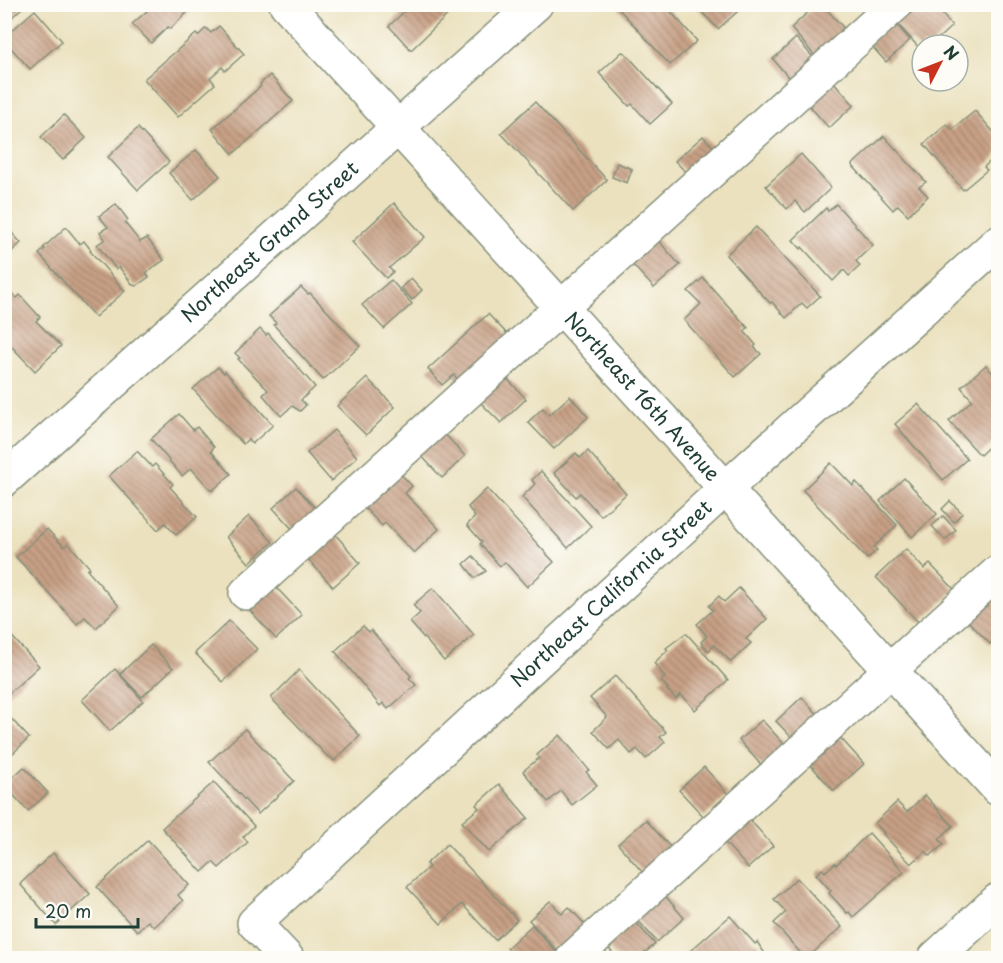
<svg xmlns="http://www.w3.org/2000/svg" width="1003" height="963" viewBox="0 0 1003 963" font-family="'Playpen Sans',sans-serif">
  <defs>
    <pattern id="building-back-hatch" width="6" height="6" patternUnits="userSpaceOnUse" patternTransform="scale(1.5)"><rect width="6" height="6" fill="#c8a085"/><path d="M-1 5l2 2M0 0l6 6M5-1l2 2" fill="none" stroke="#a2846e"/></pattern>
  </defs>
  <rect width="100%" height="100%" fill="#fdfcf7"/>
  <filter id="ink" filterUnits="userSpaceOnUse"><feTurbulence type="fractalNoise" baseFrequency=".0167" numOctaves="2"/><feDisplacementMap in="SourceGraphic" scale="12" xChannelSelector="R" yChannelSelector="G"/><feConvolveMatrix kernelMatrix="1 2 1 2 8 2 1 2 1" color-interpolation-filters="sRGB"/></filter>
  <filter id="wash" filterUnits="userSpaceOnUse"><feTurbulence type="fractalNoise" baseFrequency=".008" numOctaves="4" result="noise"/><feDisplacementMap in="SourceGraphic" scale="24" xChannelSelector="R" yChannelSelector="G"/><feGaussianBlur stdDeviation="1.35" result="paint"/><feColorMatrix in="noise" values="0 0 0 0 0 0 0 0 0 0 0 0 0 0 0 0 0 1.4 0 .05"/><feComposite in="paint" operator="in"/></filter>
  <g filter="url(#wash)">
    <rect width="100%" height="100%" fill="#ebe1be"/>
    <g id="blocks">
      <!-- building -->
      <g fill="url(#building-back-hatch)">
        <polygon points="4,4 26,4 6,23"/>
        <polygon points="141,4 196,4 170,29 168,27 151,43 132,24 147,11"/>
        <polygon points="412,4 459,4 411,50 389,26"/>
        <polygon points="623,4 664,4 697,41 670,65 619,9"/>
        <polygon points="694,4 746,4 718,29"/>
        <polygon points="817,4 822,4 850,35 820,62 791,28"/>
        <polygon points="911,4 934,4 952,26 931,45 922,45 922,51 894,20"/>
        <polygon points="35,10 62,41 30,69 4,40 4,37"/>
        <polygon points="893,21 910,40 886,62 869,43"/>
        <polygon points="219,26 244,54 225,71 222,67 210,78 215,84 178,117 144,79 196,34 198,36 206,28 211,33"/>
        <polygon points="796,38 818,63 794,84 773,59"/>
        <polygon points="622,52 625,53 672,104 650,124 632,104 629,106 599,73"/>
        <polygon points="270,75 293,101 233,154 212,129 261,86 260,84"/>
        <polygon points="832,80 854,105 829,128 806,102"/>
        <polygon points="535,102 607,180 573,211 501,133"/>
        <polygon points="975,111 998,137 998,154 984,167 987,170 963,190 924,144 947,124 952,130"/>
        <polygon points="64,115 86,138 63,160 41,137"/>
        <polygon points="138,128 169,162 138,190 108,157"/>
        <polygon points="703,136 720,154 691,177 675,161"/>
        <polygon points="884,136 926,182 919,187 928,196 908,215 898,205 893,210 852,165"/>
        <polygon points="196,150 220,176 193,200 169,173"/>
        <polygon points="801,154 831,188 805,212 795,201 787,209 766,186"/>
        <polygon points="617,163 632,169 627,183 612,177"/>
        <polygon points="394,203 425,237 389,268 393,272 386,278 352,242"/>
        <polygon points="116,204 128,220 125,223 140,242 147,238 164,260 146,273 149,277 136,286 133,285 119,267 116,269 97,245 105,239 100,232 108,227 99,216"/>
        <polygon points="836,204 873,245 856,261 860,266 849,276 844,270 833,281 802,247 801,249 793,240 826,208 828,211"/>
        <polygon points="4,224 21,243 4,258"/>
        <polygon points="66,227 80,244 84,241 91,250 90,251 125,291 95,317 39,254 45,249 43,248"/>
        <polygon points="756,227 820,296 807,308 802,303 786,318 772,302 770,303 726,255"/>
        <polygon points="656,238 680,265 654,288 630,262"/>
        <polygon points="411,278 422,290 412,300 401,288"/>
        <polygon points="703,278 748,328 744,331 756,345 754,347 761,354 735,377 684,320 701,304 688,291"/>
        <polygon points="391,280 412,304 384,329 362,305"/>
        <polygon points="4,286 17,298 20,295 40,317 36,321 61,346 35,371 10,345 7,347 4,344"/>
        <polygon points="301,287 308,294 310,293 360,346 323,380 274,325 276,323 269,316"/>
        <polygon points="488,314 510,337 460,382 454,375 442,385 428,369"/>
        <polygon points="260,329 266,335 268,333 315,387 301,400 306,405 300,411 292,406 281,416 263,395 268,390 238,359 240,358 235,353"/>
        <polygon points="986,365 998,380 998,438 980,455 949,421 972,400 961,387"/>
        <polygon points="218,367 224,373 225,371 273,425 252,444 248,439 243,444 193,389"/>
        <polygon points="503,374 526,399 501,423 477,399"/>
        <polygon points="367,378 395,407 366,435 337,406"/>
        <polygon points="570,396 588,417 554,449 528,422 543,408 549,415"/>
        <polygon points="918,404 967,459 943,480 895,424"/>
        <polygon points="179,414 193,430 197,427 214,447 211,451 231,474 212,491 191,468 182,476 151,439"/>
        <polygon points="334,430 357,457 331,481 307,453"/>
        <polygon points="441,430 465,456 442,478 418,452"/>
        <polygon points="137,451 152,467 155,464 173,484 170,487 197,517 176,535 165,523 158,530 109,476"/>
        <polygon points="588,451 626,494 601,516 580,493 576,497 554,473 576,453 580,458"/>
        <polygon points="831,463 853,486 856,482 897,525 874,547 877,550 867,559 803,490"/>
        <polygon points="396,469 412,486 405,493 439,529 414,553 385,523 382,526 361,504"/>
        <polygon points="541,471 591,526 568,548 522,497 535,484 532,480"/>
        <polygon points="904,478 937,514 912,537 880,501"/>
        <polygon points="296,487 318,511 295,532 273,508"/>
        <polygon points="487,489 554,562 527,587 505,562 500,566 480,544 482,542 467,525 475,517 468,507"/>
        <polygon points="950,501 962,513 954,522 942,509"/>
        <polygon points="249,516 273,542 249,563 226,537"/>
        <polygon points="943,516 956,530 945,540 932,526"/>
        <polygon points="47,529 64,547 68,543 90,568 87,570 119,606 96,628 85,617 77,624 16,557"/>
        <polygon points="335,534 360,563 333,587 308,559"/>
        <polygon points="906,549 924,569 930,564 955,590 919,623 876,577"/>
        <polygon points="473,556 486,571 475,578 464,564"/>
        <polygon points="272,583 302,615 276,639 247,607"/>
        <polygon points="433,588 474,635 444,661 410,622 420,613 413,605"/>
        <polygon points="739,588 767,619 746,639 751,643 731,662 714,645 709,651 701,642 707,636 697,624 713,610 709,606 719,596 724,602"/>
        <polygon points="990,595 998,604 998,636 990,644 965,618"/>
        <polygon points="229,621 257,649 223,682 195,653"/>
        <polygon points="363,626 369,632 371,630 411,676 409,678 416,685 388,709 383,703 380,706 335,651"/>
        <polygon points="4,628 39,666 7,695 4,692"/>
        <polygon points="686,633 728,680 695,710 681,694 676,699 667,690 668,688 661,681 665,677 654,663 668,650 666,648"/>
        <polygon points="151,645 173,668 142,697 120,674"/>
        <polygon points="115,669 143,701 110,731 82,700"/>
        <polygon points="299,670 360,736 334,761 329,756 328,757 271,698"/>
        <polygon points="615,676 666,732 660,737 665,742 646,759 637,749 631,754 619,740 609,749 593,731 607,717 590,698"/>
        <polygon points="802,697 820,717 794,740 776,721"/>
        <polygon points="4,711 29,738 10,756 4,749"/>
        <polygon points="762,720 785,745 762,766 739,740"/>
        <polygon points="245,729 294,781 258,814 209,762"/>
        <polygon points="837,734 864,764 834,791 807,761"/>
        <polygon points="560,735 589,770 586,772 597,785 572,805 561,791 548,802 523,771 539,758 537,755"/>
        <polygon points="24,767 48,793 28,811 4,785"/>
        <polygon points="704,767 729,795 704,817 679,790"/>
        <polygon points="214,782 254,826 243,837 248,842 219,868 213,862 202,872 162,828"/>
        <polygon points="499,784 528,818 489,852 462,822 479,808 476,805"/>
        <polygon points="925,795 953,826 939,839 944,844 930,856 926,851 911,864 883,834 884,833 875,823 897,802 907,812"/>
        <polygon points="744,813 773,846 748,868 719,836"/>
        <polygon points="646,820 672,849 644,874 618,844"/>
        <polygon points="869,833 904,872 853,917 849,912 847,913 829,893 831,891 816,874 822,869 825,872 835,863 836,865"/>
        <polygon points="148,840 189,885 178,895 183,901 154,927 148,921 137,931 97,887"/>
        <polygon points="447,844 517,920 495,940 462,904 441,924 407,887 429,867 426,864"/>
        <polygon points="53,853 90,894 56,925 20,884"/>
        <polygon points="797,878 842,927 807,958 805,958 774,923 786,912 774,899"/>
        <polygon points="662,892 684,918 657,942 635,917"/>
        <polygon points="550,901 562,914 569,907 589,929 560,954 529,920"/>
        <polygon points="730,916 755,944 757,942 768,958 697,958 690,951"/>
        <polygon points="632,918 655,944 639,958 617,958 604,943"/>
        <polygon points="532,925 557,953 552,958 517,958 507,948"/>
      </g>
    </g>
  </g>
  <g filter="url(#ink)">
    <use href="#blocks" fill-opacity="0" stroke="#858f79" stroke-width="1.5"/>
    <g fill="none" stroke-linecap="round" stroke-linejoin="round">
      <defs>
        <g id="minor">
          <path id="s1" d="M286,4L998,789"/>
          <path id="s2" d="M4,480L536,4"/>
          <polyline points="246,593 896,4"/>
          <path id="s3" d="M287,958L254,923L725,489L998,242"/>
          <polyline points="573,958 998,572"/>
          <polyline points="935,958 998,900"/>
        </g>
      </defs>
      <!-- minor casing -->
      <use href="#minor" stroke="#858f79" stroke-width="36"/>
      <!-- minor -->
      <use href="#minor" stroke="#fff" stroke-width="33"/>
    </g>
  </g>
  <g text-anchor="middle" stroke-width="5" stroke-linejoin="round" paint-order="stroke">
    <!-- street labels -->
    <g font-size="20" fill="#1f3d34" stroke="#fdfcf7">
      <text dy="7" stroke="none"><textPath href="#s2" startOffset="357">Northeast Grand Street</textPath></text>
      <text dy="7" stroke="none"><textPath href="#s1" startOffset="530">Northeast 16th Avenue</textPath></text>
      <text dy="7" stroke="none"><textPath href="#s3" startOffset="534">Northeast California Street</textPath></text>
    </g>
  </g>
  <!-- margin -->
  <rect width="1003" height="963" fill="none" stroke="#fdfcf7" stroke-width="24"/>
  <!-- north arrow -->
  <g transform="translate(940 63) rotate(48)"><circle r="28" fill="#fdfcf7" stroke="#a4b0a9" stroke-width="1.5"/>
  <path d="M0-4.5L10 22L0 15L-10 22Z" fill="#c8321e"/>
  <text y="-9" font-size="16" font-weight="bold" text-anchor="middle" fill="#1f3d34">N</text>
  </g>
  <!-- scale -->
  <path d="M36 918v9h102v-9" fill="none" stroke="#1f3d34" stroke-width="3"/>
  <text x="45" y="918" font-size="18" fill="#1f3d34" stroke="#fdfcf7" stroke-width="4.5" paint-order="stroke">20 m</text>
</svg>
